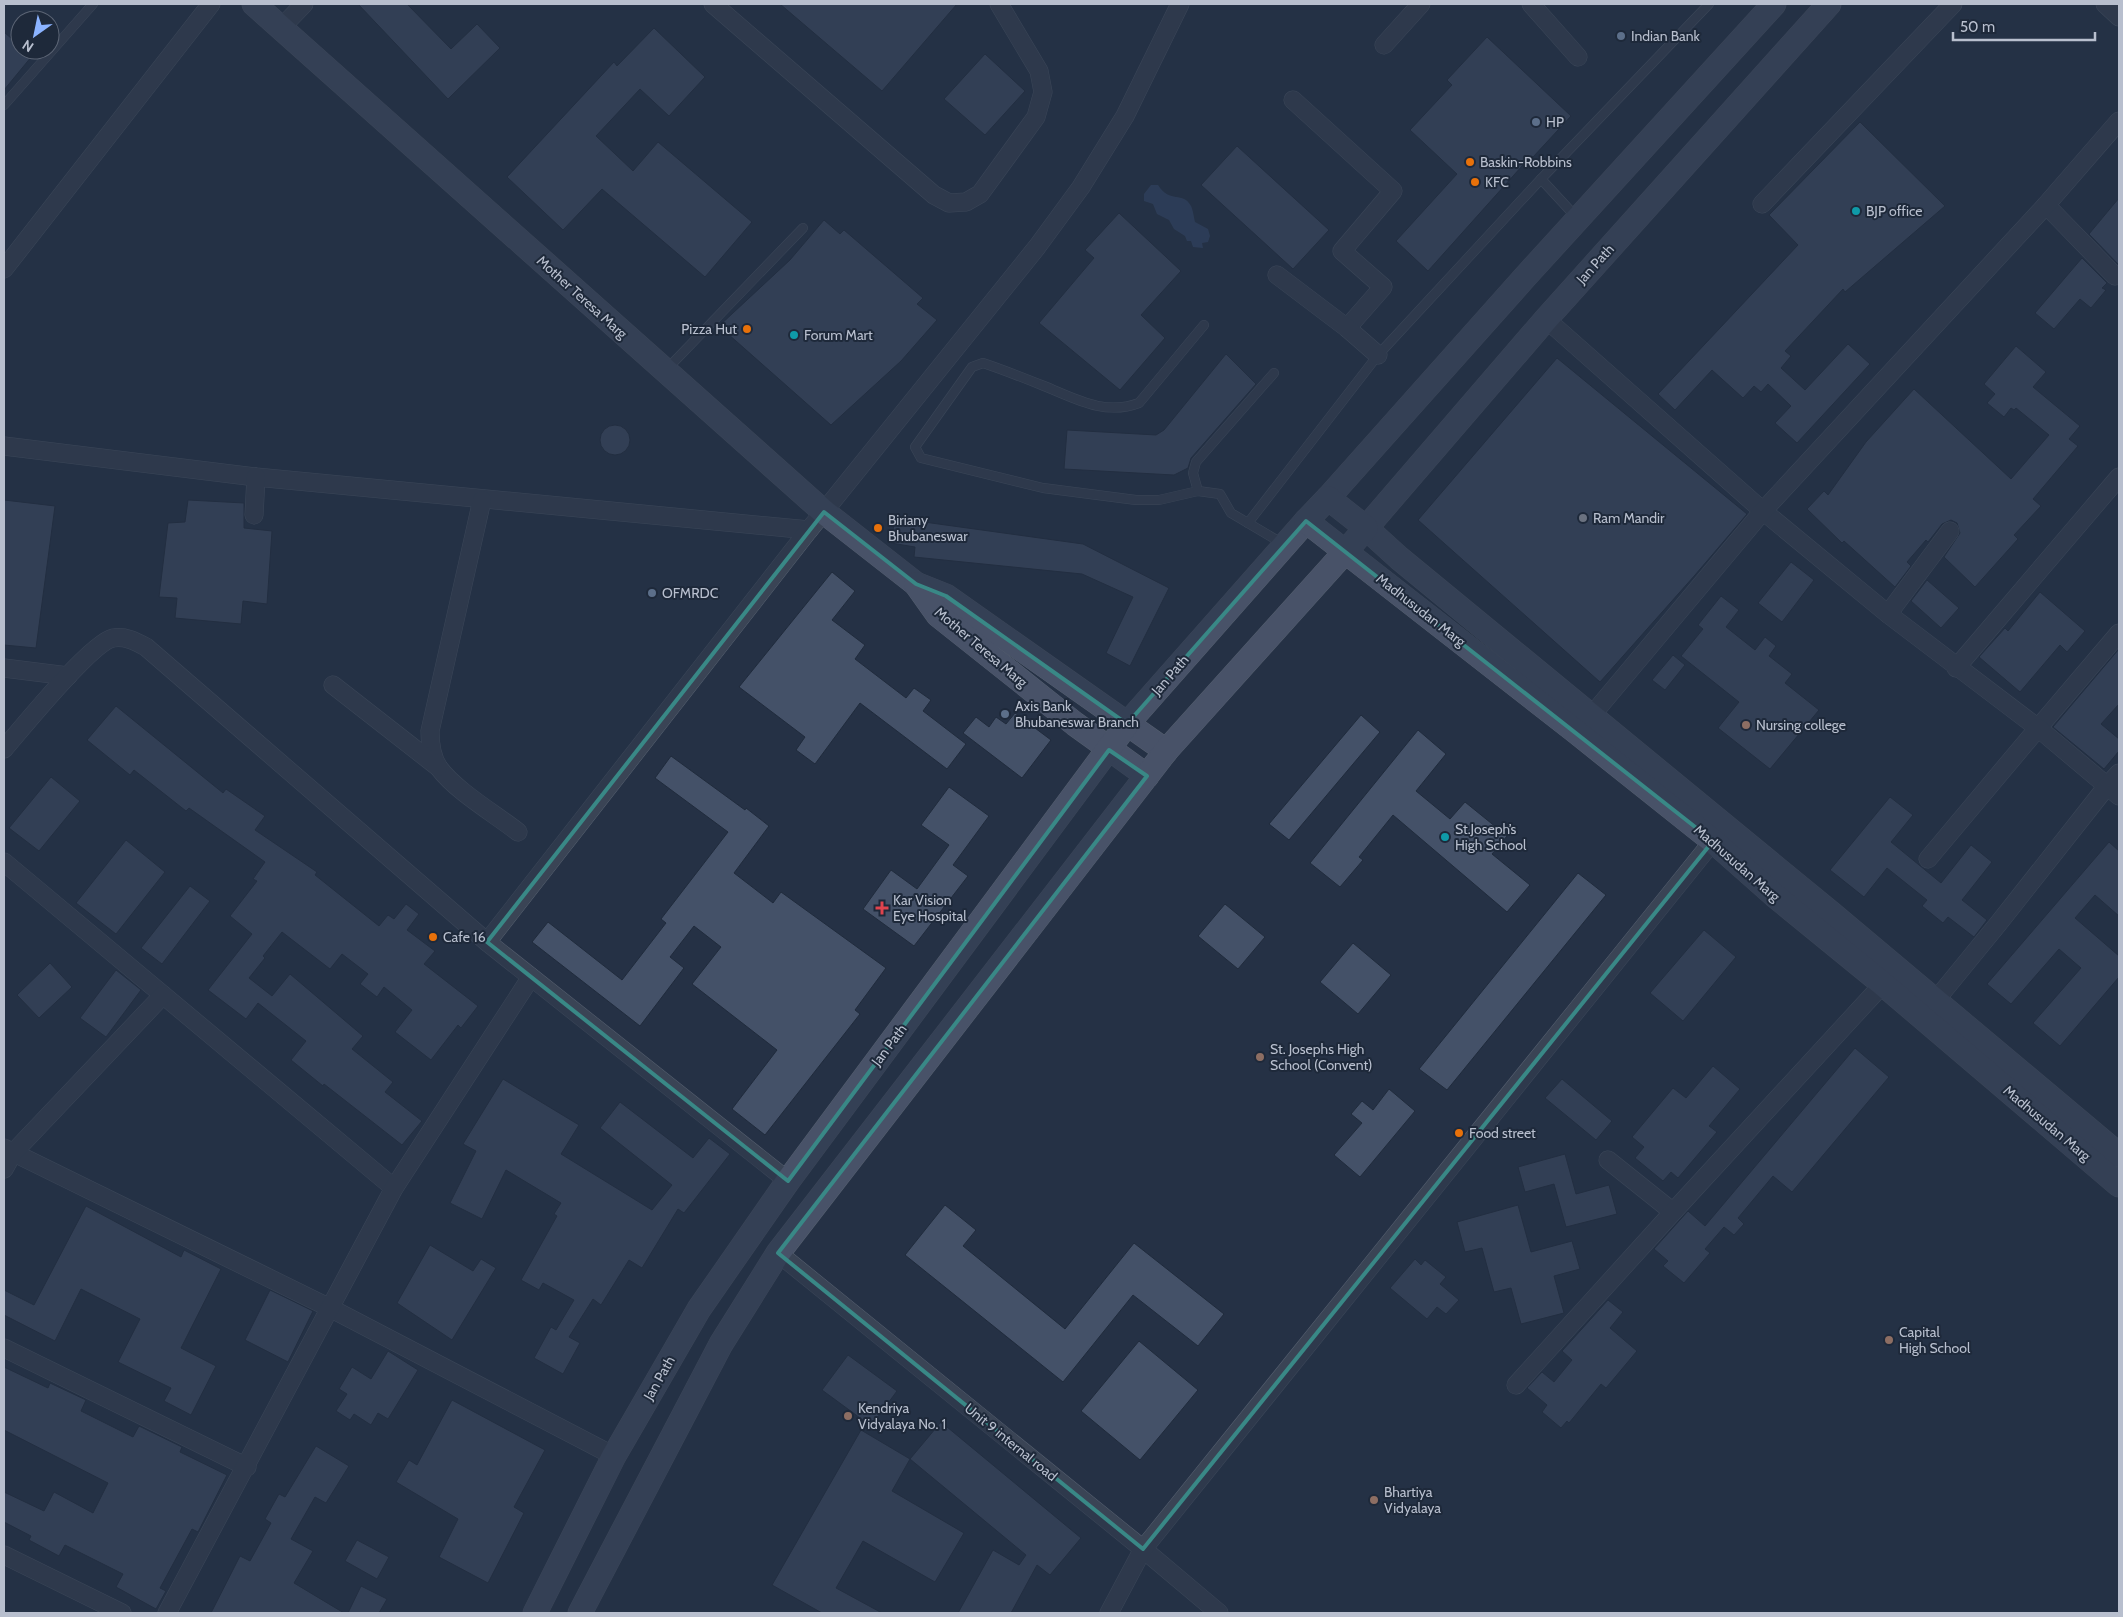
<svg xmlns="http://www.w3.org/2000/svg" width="2123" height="1617" viewBox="0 0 2123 1617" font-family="Cabin,sans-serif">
  <rect width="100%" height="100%" fill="#253145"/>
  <!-- water -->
  <path fill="#374b6d" d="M1151,185H1158C1170,204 1183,191 1191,206C1193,210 1194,218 1195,222L1208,229L1210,236L1208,242L1202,243L1203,248L1193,247L1191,241H1187L1185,236L1174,229L1169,220L1157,214L1153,204L1144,201V194Z"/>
  <!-- building -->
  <g fill="#445168" stroke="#202b3c">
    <polygon points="358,4 407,4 451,49 477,24 500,48 448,99"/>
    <polygon points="780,4 957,4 882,91"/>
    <polygon points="654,28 705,77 669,116 640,89 596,136 633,171 658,142 752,222 705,277 602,189 563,230 507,177 614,62 617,66"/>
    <polygon points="4,32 20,46 20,50 25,50 32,56 4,90"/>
    <polygon points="1487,37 1571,116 1533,157 1531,156 1428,271 1396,241 1457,174 1410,130 1452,85 1447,80"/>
    <polygon points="985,54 1025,91 985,135 944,99"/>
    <polygon points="1860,122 1945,206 1845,292 1843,289 1785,351 1791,356 1781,368 1805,390 1848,344 1870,364 1797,443 1775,423 1791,406 1768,384 1761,392 1754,386 1743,398 1712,370 1675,410 1658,394 1798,245 1769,215"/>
    <polygon points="1237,146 1329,230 1293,269 1201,185"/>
    <polygon points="2119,198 2119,265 2089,234"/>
    <polygon points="1119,213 1181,271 1141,315 1165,338 1120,390 1039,323 1094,258 1085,250"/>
    <polygon points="824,220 840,234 844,230 923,298 917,304 937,320 901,361 831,425 719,326 790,260"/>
    <polygon points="2082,258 2107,283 2102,288 2106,290 2091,308 2080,299 2054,329 2035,313"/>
    <polygon points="2016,346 2046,372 2033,387 2080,426 2069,439 2078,446 2033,499 2041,506 2014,535 2018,539 1975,587 1944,557 1960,533 1957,523 1951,520 1942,524 1928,542 1926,540 1907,562 1911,566 1895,587 1844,541 1842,543 1807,509 1824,491 1828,495 1866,442 1914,389 2011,479 2049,435 2016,408 2014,410 2011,408 2004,417 1987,403 1995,394 1984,384"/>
    <polygon points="1226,354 1256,384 1191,458 1188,468 1174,475 1064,469 1067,430 1156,435 1164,430"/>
    <polygon points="1557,358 1747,514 1695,575 1600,682 1418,520"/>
    <circle cx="615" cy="440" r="15"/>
    <polygon points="4,500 55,506 36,648 4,645"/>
    <polygon points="188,500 244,503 244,528 272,531 267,604 243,601 241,624 175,618 177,598 159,597 168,523 185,522"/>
    <polygon points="895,518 1083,544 1169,588 1130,666 1106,653 1133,597 1082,574 914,557 915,547 891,543"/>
    <polygon points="1791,562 1814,580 1782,622 1758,603"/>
    <polygon points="832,572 855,591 832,620 865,645 855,659 906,698 914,688 931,700 923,711 966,744 947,769 860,703 815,764 796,750 805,737 739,687"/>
    <polygon points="1927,580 1959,608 1941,628 1911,601"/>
    <polygon points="2040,592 2085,631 2067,652 2060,645 2020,692 1979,657 2005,628 2008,631"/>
    <polygon points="1721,596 1739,610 1726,627 1755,650 1765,637 1776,646 1769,656 1792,674 1785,683 1819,710 1770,769 1718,728 1739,702 1681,656 1703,629 1698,625"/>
    <polygon points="2119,649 2119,704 2101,724 2119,739 2119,751 2104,769 2053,727"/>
    <polygon points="1673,655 1685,665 1665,690 1652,680"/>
    <polygon points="116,706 223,793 226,789 265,816 255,830 317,872 315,875 379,926 388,915 394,919 406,904 419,914 407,930 435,951 424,964 478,1006 461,1028 458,1025 431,1060 395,1032 412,1010 384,987 377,997 360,984 368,974 342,954 330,969 282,932 263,956 265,958 249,978 272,996 290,974 363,1036 352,1049 393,1082 385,1092 422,1121 402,1145 324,1084 323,1086 291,1060 306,1041 258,1003 246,1019 208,990 252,934 230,916 257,881 253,879 265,862 189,808 186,811 134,770 130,775 87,740"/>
    <polygon points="1015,713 1051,740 1022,778 963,733 976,717 989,727 996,717 1006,724"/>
    <polygon points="1361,715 1380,732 1289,840 1269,824"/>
    <polygon points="1418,730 1446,754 1416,791 1450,819 1465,802 1507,836 1492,854 1530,885 1507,912 1393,815 1359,857 1363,860 1340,887 1310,863"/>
    <polygon points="671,756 745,810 746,808 769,826 734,873 773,903 781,892 886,968 855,1010 860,1014 765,1135 732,1109 777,1050 692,984 721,947 694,926 670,957 684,968 640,1026 532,942 548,922 622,980 666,923 661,919 728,832 655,778"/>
    <polygon points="51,777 80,801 39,851 9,828"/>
    <polygon points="949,787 989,816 953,865 968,876 914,946 863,909 891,870 917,889 949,845 921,825"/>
    <polygon points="1890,797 1913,815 1891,842 1941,883 1971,845 1992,862 1962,900 1987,920 1974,937 1948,917 1943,923 1922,906 1927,900 1887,868 1864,897 1830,870"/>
    <polygon points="126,840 165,872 116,934 76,903"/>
    <polygon points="2109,842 2119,851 2119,916 2095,895 2075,918 2119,956 2119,977 2060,1046 2033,1023 2081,968 2059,949 2011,1004 1987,984"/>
    <polygon points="1578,873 1606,895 1447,1090 1419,1069"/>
    <polygon points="190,886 210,901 162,964 141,948"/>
    <polygon points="1225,904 1265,937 1238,969 1198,936"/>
    <polygon points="1704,930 1736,957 1683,1021 1650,993"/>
    <polygon points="1353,943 1391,975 1358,1014 1320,982"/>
    <polygon points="50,963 72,987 39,1018 17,995"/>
    <polygon points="116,970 141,990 106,1037 80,1018"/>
    <polygon points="1855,1048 1889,1077 1792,1192 1773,1176 1738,1218 1744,1224 1734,1235 1724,1227 1705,1249 1710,1253 1684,1283 1663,1266 1668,1261 1654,1249 1688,1211 1705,1226"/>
    <polygon points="1713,1066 1740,1089 1709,1126 1717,1132 1678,1178 1671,1172 1663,1181 1635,1158 1644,1147 1632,1137 1673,1088 1686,1098"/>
    <polygon points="503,1079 579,1125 561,1154 652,1210 672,1185 600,1128 620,1102 693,1158 709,1138 730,1154 684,1213 678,1209 642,1268 629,1260 601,1305 593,1299 569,1337 580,1343 563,1374 534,1358 551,1327 556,1330 574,1300 543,1283 539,1290 521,1280 557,1216 554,1214 561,1203 506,1170 482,1219 450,1203 476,1151 463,1144"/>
    <polygon points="1562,1079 1612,1121 1596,1140 1545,1098"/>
    <polygon points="1389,1089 1415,1111 1360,1177 1334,1155 1362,1123 1351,1114 1362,1101 1373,1110"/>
    <polygon points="1565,1154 1576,1194 1609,1185 1617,1214 1566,1227 1554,1184 1525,1192 1518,1167"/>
    <polygon points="945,1205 976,1230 963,1246 1065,1329 1134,1243 1224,1314 1198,1346 1133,1295 1063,1382 905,1255"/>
    <polygon points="1518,1205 1531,1252 1572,1241 1580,1269 1554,1276 1564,1313 1521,1324 1511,1288 1494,1292 1482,1248 1465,1252 1457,1222"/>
    <polygon points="86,1206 181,1257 184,1250 221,1269 181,1348 216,1366 191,1415 164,1401 171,1388 118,1362 140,1319 81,1289 55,1341 4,1315 4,1290 34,1305"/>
    <polygon points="430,1245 473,1271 481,1259 496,1268 452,1340 397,1303"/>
    <polygon points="1415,1259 1421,1265 1425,1260 1446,1277 1440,1284 1459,1300 1446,1314 1437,1307 1427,1319 1390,1288"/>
    <polygon points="270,1290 313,1311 288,1362 245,1340"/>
    <polygon points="1608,1300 1623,1312 1610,1328 1637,1351 1606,1388 1601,1384 1569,1423 1567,1421 1561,1428 1542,1412 1547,1405 1527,1388 1542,1372 1554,1382 1572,1360 1562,1351"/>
    <polygon points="1139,1341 1198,1390 1140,1460 1081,1411"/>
    <polygon points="388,1351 418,1370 388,1419 378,1413 371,1425 354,1414 350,1420 336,1411 347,1394 339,1389 352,1367 371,1379"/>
    <polygon points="848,1355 897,1391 871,1426 822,1390"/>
    <polygon points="4,1367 48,1388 50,1383 86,1400 81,1411 133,1437 139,1426 182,1447 180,1452 227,1475 198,1532 192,1529 160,1588 166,1591 156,1609 116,1587 123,1574 65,1545 59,1556 29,1540 31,1536 4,1522 4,1492 44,1511 54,1492 93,1513 108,1483 4,1430"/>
    <polygon points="452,1400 545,1450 514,1507 524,1513 488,1583 439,1557 458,1519 396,1482 409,1460 417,1465"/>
    <polygon points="941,1422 1081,1538 1050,1575 1037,1565 1011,1613 958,1613 993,1550 1019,1565 1026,1555 910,1459"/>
    <polygon points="861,1430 910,1459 892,1491 964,1533 935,1582 863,1541 836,1588 882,1613 822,1613 772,1585"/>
    <polygon points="316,1446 349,1466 326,1503 315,1497 291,1539 313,1551 294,1583 344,1613 211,1613 240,1556 250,1561 271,1523 265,1519 279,1494 285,1497"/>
    <polygon points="357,1540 389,1557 377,1579 345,1561"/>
    <polygon points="361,1586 387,1599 379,1613 348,1613"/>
  </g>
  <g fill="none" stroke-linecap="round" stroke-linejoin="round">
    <defs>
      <g id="lane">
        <polyline points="4,105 93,4"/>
        <polyline points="1577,218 1541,179 1709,4"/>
        <path d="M1204,325L1139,403C1105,416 1076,399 1044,386C1024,378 1004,370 983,363L972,367L915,447L921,458L1043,488L1136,500H1159L1198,491L1220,494L1231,513L1285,545"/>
        <polyline points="666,370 803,228"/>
        <polyline points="1198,491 1193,473 1196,462 1274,373"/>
        <polyline points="1248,523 1378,355 1541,179"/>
      </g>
      <g id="street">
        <polyline points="713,4 934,195 949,203 966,202 980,194 1036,117 1043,92 1039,71 999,4"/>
        <polyline points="1531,4 1578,57"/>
        <polyline points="2105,4 2119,17"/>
        <polyline points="281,28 304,4"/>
        <polyline points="1384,45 1421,4"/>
        <polyline points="1293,100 1393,191 1342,251 1383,287 1347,328"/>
        <polyline points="1762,204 1953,4"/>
        <polyline points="2046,205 2115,276"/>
        <polyline points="4,269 211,4"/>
        <polyline points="1277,275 1347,328 1378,355"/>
        <polyline points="1546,319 1763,511 1888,614 2038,728 2119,633"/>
        <polyline points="4,446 256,477 809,530 1037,247 1081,187 1125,116 1180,4"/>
        <path d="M482,500L430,731C430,743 432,758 439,768C456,791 495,814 518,832"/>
        <polyline points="254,515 256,477"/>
        <polyline points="1888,614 1950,531"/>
        <polyline points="4,668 68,676"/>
        <polyline points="1956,668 2119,477"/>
        <polyline points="333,685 438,767"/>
        <polyline points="1592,715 1763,511 2046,205 2119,121"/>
        <path d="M4,749C22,728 91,643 113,638C125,636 135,641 146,647L487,942L788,1181"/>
        <polyline points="1928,859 2038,728 2119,796"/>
        <polyline points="4,862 394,1188"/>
        <polyline points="487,942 809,530"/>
        <polyline points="1935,1001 1998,924 2107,786 2119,773"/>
        <polyline points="4,1148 330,1308 614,1456"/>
        <polyline points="1608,1160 1673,1212"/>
        <polyline points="4,1169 13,1153 163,995"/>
        <polyline points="778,1253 1143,1549 1219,1613"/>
        <polyline points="4,1348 247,1467"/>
        <polyline points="1516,1385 1673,1212 1883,984"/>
        <polyline points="4,1555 122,1613"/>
        <polyline points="167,1613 394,1188 531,977"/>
        <polyline points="1109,1613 1143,1549 1713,841"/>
      </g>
      <g id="secondary">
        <polyline points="254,4 824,512 916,584 946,596 1166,751"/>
        <polyline points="1829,4 1546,319 1366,528 1399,558 1832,914 2119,1155"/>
        <polyline points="1328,498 1525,277 1774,4"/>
        <polyline points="916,584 938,615 1075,724 1147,776"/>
        <polyline points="535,1613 614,1456 699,1309 788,1181 1127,724 1306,521"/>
        <polyline points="580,1613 721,1344 778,1253 1166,751 1345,552 1366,528 1328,498 1306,521 1575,731 1713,841 1774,895 1883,984 2119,1185"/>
      </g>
    </defs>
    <!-- lane casing -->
    <use href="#lane" stroke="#555f6f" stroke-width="10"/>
    <!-- street casing -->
    <use href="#street" stroke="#555f6f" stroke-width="19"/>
    <!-- secondary casing -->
    <use href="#secondary" stroke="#555f6f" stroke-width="25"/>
    <!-- lane -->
    <use href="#lane" stroke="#3a4455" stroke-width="9"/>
    <!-- street -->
    <use href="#street" stroke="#3a4455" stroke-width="18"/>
    <!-- secondary -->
    <use href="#secondary" stroke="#485268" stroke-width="24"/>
  </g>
  <!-- marked area -->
  <path d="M0 0H2123V1617H0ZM824,512L916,584L946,596L1127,724L1306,521L1713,841L1143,1549L778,1253L1147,776L1109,750L788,1181L487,942Z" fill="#253145" fill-opacity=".55" fill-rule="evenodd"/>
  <path fill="none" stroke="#398886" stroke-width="4" stroke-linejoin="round" d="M824,512L916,584L946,596L1127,724L1306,521L1713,841L1143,1549L778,1253L1147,776L1109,750L788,1181L487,942Z"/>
  <!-- markers -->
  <g fill="#5c6f8a" stroke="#1e293a" stroke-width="2">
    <circle cx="1621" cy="36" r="5"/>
    <circle cx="1536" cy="122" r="5"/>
    <circle cx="652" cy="593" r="5"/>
    <circle cx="1005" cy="714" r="5"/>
  </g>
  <g fill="#e8710a" stroke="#1e293a" stroke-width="2">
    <circle cx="1470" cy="162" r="5"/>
    <circle cx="1475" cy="182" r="5"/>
    <circle cx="747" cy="329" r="5"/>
    <circle cx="878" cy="528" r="5"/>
    <circle cx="433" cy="937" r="5"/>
    <circle cx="1459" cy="1133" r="5"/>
  </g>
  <g fill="#0f9aa8" stroke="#1e293a" stroke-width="2">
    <circle cx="1856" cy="211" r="5"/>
    <circle cx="794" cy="335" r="5"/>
    <circle cx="1445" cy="837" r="5"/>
  </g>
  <circle fill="#6b7280" stroke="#1e293a" stroke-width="2" cx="1583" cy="518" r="5"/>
  <g fill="#8d6e63" stroke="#1e293a" stroke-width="2">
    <circle cx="1746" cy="725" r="5"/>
    <circle cx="1260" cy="1057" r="5"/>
    <circle cx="1889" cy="1340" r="5"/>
    <circle cx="848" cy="1416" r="5"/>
    <circle cx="1374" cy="1500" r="5"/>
  </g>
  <path fill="#e0444e" stroke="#1e293a" stroke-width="2" d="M879.5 900.5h5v5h5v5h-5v5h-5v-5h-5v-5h5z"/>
  <g text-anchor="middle" stroke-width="4" stroke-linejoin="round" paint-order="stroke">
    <!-- poi labels -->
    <g font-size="14" fill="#b8bfce" stroke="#1e293a" text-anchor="start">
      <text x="1631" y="41">Indian Bank</text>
      <text x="1546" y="127">HP</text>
      <text x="1480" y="167">Baskin-Robbins</text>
      <text x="1485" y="187">KFC</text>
      <text x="1866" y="216">BJP office</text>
      <text x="737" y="334" text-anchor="end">Pizza Hut</text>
      <text x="804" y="340">Forum Mart</text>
      <text x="1593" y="523">Ram Mandir</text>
      <text x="888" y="525">Biriany<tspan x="888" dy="16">Bhubaneswar</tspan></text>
      <text x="662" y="598">OFMRDC</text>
      <text x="1015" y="711">Axis Bank<tspan x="1015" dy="16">Bhubaneswar Branch</tspan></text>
      <text x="1756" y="730">Nursing college</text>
      <text x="1455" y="834">St.Joseph’s<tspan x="1455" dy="16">High School</tspan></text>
      <text x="893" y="905">Kar Vision<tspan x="893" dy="16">Eye Hospital</tspan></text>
      <text x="443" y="942">Cafe 16</text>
      <text x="1270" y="1054">St. Josephs High<tspan x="1270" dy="16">School (Convent)</tspan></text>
      <text x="1469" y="1138">Food street</text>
      <text x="1899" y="1337">Capital<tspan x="1899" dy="16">High School</tspan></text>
      <text x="858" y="1413">Kendriya<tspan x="858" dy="16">Vidyalaya No. 1</tspan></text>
      <text x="1384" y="1497">Bhartiya<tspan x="1384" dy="16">Vidyalaya</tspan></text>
    </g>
    <!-- street labels -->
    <g font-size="14" fill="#b8bfce" stroke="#1e293a">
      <text transform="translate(1595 264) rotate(-48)" y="5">Jan Path</text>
      <text transform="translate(582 297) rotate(42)" y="5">Mother Teresa Marg</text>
      <text transform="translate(1421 610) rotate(38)" y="5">Madhusudan Marg</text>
      <text transform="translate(981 647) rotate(40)" y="5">Mother Teresa Marg</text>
      <text transform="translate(1170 675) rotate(-49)" y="5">Jan Path</text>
      <text transform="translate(1737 863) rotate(41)" y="5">Madhusudan Marg</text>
      <text transform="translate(889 1045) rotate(-53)" y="5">Jan Path</text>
      <text transform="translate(2047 1123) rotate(40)" y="5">Madhusudan Marg</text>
      <text transform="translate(659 1378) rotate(-60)" y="5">Jan Path</text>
      <text transform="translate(1011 1442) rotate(39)" y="5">Unit 9 internal road</text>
    </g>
  </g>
  <!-- border -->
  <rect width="2123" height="1617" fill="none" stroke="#b8bfce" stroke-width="10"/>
  <!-- north arrow -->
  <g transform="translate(35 35) rotate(213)"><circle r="24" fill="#1e293a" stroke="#5c6575"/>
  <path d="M0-4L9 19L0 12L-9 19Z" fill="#8bb3ff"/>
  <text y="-8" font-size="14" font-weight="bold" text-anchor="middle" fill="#b8bfce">N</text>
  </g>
  <!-- scale -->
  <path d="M1953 32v8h142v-8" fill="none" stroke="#b8bfce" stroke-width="2.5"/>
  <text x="1960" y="32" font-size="15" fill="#b8bfce" stroke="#1e293a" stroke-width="4" paint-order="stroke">50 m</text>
</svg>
